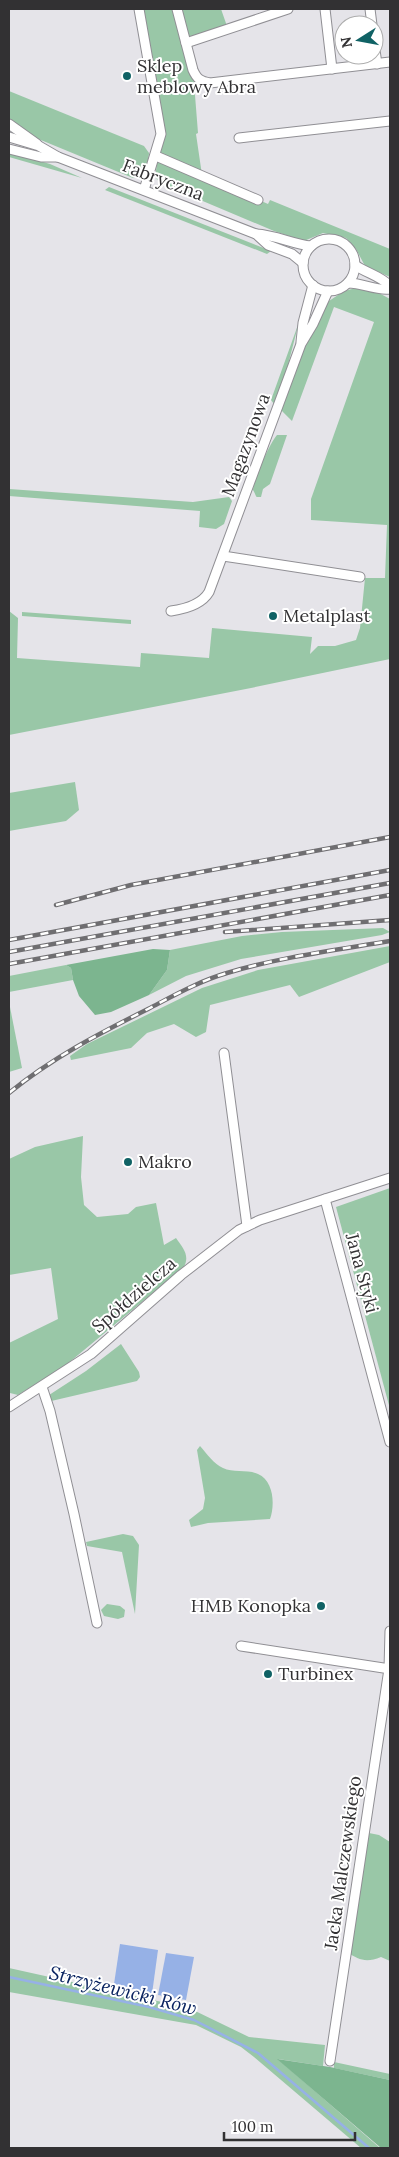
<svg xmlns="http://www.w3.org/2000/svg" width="399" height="2157" viewBox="0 0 399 2157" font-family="Lora,serif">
  <rect width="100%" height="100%" fill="#e5e4e9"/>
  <!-- green -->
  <g fill="#99c7a7">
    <polygon points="139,9 221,9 228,29 186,43 193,70 198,133 196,134 202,175 268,204 270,200 390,249 390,277 365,266 356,249 346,238 323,233 304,241 274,231 160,183 155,177 160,143"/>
    <path d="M9,91L144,146L149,153C148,165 146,173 133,178L36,138L9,119Z"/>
    <polygon points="9,152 50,164 82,178 9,157"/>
    <polygon points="109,187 271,251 267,254 105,190"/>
    <polygon points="360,287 377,292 390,299 390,659 251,688 9,735 9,611 18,618 17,658 140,667 141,653 209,658 212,628 312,637 310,654 318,646 335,646 356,640 360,628 365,578 385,578 387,525 311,520 311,499 374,322 334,307 292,421 282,411 278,405 277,408 271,400 299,322 279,400 301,344 326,303 344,291"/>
    <path d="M277,435H287L270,484L263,489L261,497H257C256,497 254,491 253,490C253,480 270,443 277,435Z"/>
    <polygon points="9,489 193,502 229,497 232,501 224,524 216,529 199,527 200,511 9,496"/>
    <polygon points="22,612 131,620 131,624 22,616"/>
    <polygon points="75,782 79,810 66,821 9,831 9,793"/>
    <polygon points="383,928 390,932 382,935 241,959 186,976 149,995 167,970 170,950 242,936 282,932"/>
    <polygon points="390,946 390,962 299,997 290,985 210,1005 206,1032 196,1037 174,1024 147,1033 131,1048 71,1060 70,1056 87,1044 202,988 258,970"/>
    <polygon points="66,965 71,968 73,980 9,992 9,976"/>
    <polygon points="9,1002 22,1068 9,1072"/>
    <path d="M83,1136L81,1177L84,1205L97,1217L128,1214L136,1207L156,1203L164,1245L176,1238C183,1248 190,1255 184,1267L66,1365L18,1395L10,1393L9,1391V1343L58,1319L51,1268L9,1275V1159L35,1147Z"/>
    <polygon points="390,1188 390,1409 336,1207"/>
    <polygon points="121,1344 139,1372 140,1377 137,1381 47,1402 46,1397 86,1371"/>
    <path d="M200,1446C207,1454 214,1464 223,1468C233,1473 248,1469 258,1474C274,1481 275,1505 270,1519L208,1523L191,1527L189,1520L203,1509L205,1498L197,1450Z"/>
    <polygon points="123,1534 133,1536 139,1545 135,1614 122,1552 87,1546 86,1542"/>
    <polygon points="107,1604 120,1606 125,1610 124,1617 118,1619 104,1616 101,1610"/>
    <path d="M364,1832L379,1835L390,1842V1961L381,1957C366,1963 359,1960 347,1952Z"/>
    <polygon points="9,1968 189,2008 249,2037 325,2045 323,2066 278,2059 380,2148 361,2148 254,2057 241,2047 196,2025 9,1992"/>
    <polygon points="334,2062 390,2074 390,2080 334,2068"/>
  </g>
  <!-- forest -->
  <g fill="#7cb58f">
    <polygon points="153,949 170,950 167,970 149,995 111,1012 95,1015 79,996 73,980 71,968 66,965"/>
    <polygon points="277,2059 330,2067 390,2080 390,2148 381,2148"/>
  </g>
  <!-- water -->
  <g fill="#96b1e6">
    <polygon points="120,1944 158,1950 152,1994 114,1984"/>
    <polygon points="166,1953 194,1957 186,2000 158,1995"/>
  </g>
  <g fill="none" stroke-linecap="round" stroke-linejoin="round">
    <!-- stream -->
    <polyline stroke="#96b1e6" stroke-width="2.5" points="9,1977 149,2007 194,2020 258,2053 369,2148"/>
    <defs>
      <g id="minor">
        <polyline points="139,9 161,134 144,190"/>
        <path d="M177,9L193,70C197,79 200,81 210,83L390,62"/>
        <polyline points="325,9 332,69"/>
        <polyline points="370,9 372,25"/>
        <polyline points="186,43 288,9"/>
        <polyline points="374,43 377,64"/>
        <polyline points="9,124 37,144"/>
        <polyline points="9,137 39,146 58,157 256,234 268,245 292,254 303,263"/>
        <polyline points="239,138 390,121"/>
        <polyline points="9,149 41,157 58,157"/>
        <polyline points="156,156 258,200"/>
        <path d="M256,234C276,235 292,244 311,246"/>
        <circle cx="329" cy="265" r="26"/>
        <path d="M355,265C366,273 381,276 390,286"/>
        <path d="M348,283C363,283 376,291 390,289"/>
        <polyline points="301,342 303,323 313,285"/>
        <polyline points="223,556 360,577"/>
        <path d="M171,611C185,609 202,604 209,592L301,344L313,324L328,291"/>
        <polyline points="224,1053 247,1226"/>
        <polyline points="325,1199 390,1442"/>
        <polyline points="42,1387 50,1411 74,1514 97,1623"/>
        <polyline points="9,1407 91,1354 181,1275 239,1230 260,1220 390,1178"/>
        <polyline points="241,1646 390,1669"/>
        <polyline points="330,2061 389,1669 390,1631"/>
      </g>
    </defs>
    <!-- minor casing -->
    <use href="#minor" stroke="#908f94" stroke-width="11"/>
    <!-- minor -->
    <use href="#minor" stroke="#fff" stroke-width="9"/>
    <defs>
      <g id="rail">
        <polyline points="56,905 131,885 390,837"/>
        <polyline points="225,932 390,920"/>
        <polyline points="9,940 390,870"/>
        <polyline points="9,952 390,883"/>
        <polyline points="9,964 390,895"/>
        <path d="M9,1093C52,1058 98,1034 148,1009C173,996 199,981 227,973C280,957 336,950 390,941"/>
      </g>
    </defs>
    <!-- rail casing -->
    <use href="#rail" stroke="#6f6e71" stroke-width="4.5"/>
    <!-- rail -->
    <use href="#rail" stroke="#fff" stroke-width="2.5" stroke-dasharray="8" stroke-linecap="butt"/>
  </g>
  <!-- markers -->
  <g fill="#106265" stroke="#fff" stroke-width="2">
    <circle cx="127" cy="76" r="5"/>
    <circle cx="273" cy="616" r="5"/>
    <circle cx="128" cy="1162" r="5"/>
    <circle cx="321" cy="1606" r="5"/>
    <circle cx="268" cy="1674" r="5"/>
  </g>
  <g text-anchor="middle" stroke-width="4" stroke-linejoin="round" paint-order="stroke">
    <!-- poi labels -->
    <g font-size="18" fill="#323133" stroke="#fff" text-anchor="start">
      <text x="137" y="72">Sklep<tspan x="137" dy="21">meblowy Abra</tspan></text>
      <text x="283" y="622">Metalplast</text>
      <text x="138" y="1168">Makro</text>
      <text x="311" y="1612" text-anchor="end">HMB Konopka</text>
      <text x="278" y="1680">Turbinex</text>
    </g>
    <!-- street labels -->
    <g font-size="18" fill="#323133" stroke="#fff">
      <text transform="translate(163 180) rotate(21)" y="6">Fabryczna</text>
      <text transform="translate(246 445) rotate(-70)" y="6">Magazynowa</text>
      <text transform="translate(362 1273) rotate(75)" y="6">Jana Styki</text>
      <text transform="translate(134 1295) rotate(-41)" y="6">Spółdzielcza</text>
      <text transform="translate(343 1863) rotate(-82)" y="6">Jacka Malczewskiego</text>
    </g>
    <!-- water labels -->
    <g font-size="19" font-style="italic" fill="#092360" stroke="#fff">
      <text transform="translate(123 1990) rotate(14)" y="7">Strzyżewicki Rów</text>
    </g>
  </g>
  <!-- border -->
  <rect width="399" height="2157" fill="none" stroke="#323133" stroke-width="20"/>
  <!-- north arrow -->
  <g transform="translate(359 40) rotate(259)"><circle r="24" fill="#ffffff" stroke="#adadad"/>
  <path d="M0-4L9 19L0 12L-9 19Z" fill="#106265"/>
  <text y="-8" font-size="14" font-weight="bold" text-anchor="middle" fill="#323133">N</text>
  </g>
  <!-- scale -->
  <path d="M224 2132v8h131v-8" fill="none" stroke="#323133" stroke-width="2.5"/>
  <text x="232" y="2132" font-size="15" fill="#323133" stroke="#ffffff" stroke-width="4" paint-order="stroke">100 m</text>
</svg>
